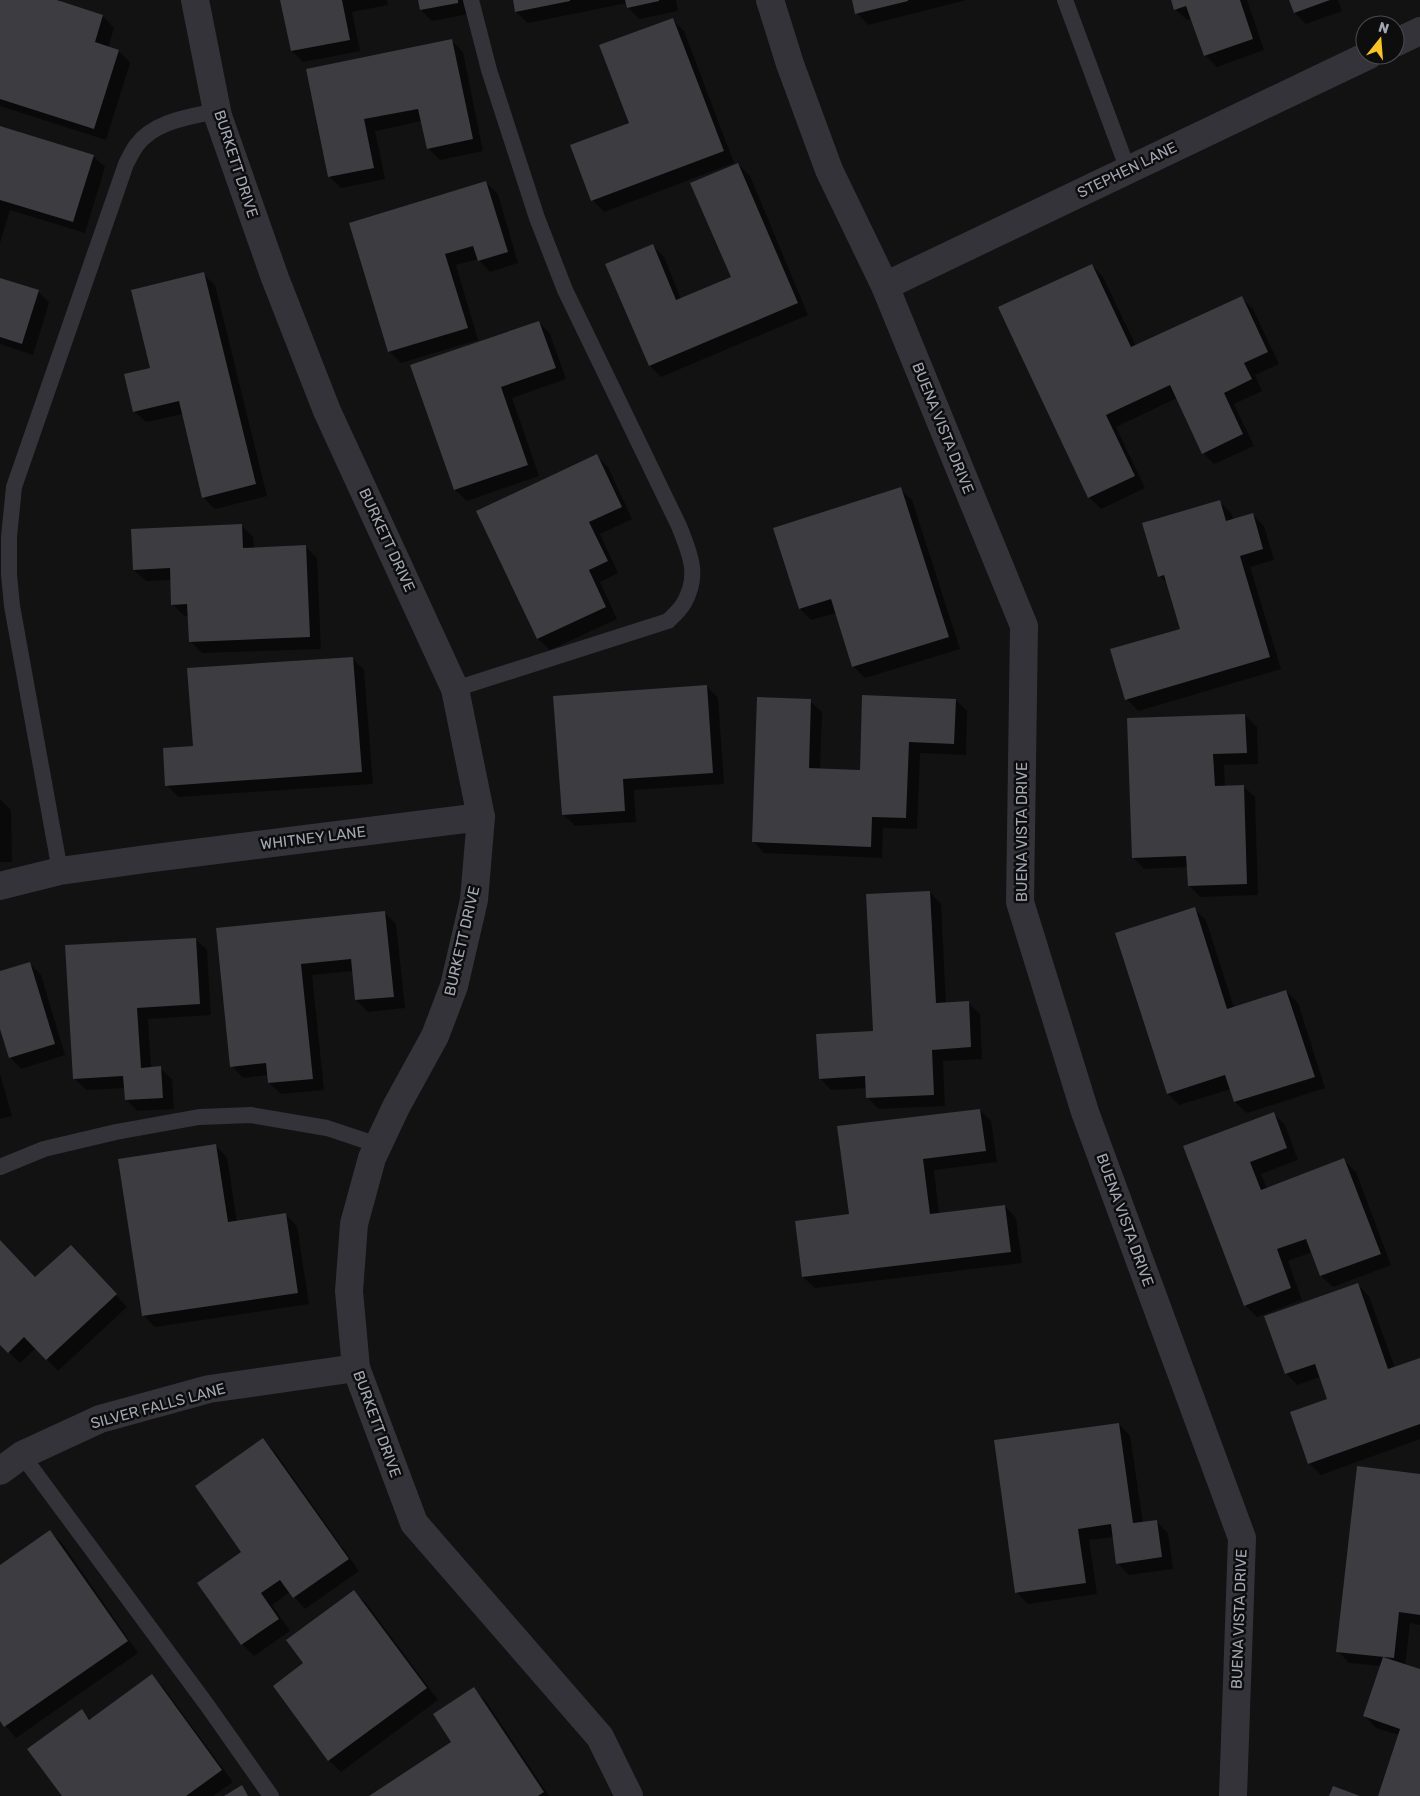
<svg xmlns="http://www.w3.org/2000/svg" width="1420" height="1796" viewBox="0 0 1420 1796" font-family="Rubik,sans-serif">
  <rect width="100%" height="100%" fill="#121213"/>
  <!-- shadow -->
  <g fill="#0007">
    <polygon points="0,0 60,0 60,2 103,16 114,28 108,48 119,51 130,63 106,140 0,106"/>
    <polygon points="282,0 387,0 388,5 352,12 360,51 303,62 292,51"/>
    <polygon points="419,0 467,0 469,14 432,21 421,10"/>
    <polygon points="514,0 676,0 678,11 639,19 628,7 627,3 528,23 516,12"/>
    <polygon points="853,0 966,0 868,25 857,13"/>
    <polygon points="1172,0 1247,0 1264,50 1217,67 1205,55 1192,19 1187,20 1175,9"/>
    <polygon points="1290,0 1338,0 1342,11 1306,24 1295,13"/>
    <polygon points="672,19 684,31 734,163 604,212 593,200 572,146 630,123"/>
    <polygon points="452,41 463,52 483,151 440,160 428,148 422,121 375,131 385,179 341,188 330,177 308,70"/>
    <polygon points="0,127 93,156 105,167 85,233 10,210 0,243"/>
    <polygon points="738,164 750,176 808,315 661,377 650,366 652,245 664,257 681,299 732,278"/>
    <polygon points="486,183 498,194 518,263 490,272 478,259 456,265 478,340 401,363 389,351 351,224"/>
    <polygon points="1092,265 1103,277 1136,346 1241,297 1253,309 1279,364 1255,375 1262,391 1234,404 1254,446 1214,464 1203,453 1177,398 1116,427 1145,488 1101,509 1089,497"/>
    <polygon points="203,274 215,285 267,496 215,509 203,497 183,414 146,422 134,411 152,369"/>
    <polygon points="0,279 38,291 49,303 33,355 0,344"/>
    <polygon points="539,322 550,334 566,379 512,398 539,476 467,501 455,490 412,366"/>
    <polygon points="597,456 608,467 632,519 600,534 618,573 600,582 617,619 550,650 538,639 478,511"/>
    <polygon points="900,489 912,500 960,649 865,678 854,667 836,613 811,620 800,609 775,529"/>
    <polygon points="1219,501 1231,513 1233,520 1252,514 1264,526 1274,560 1250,567 1281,669 1138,711 1127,699 1182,630 1168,584 1160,576"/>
    <polygon points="242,526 253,537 254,548 305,546 317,558 321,649 202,653 190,641 189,616 184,616 173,604 171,580 146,581 134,570"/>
    <polygon points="352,658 364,670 373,784 178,797 167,785 194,747"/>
    <polygon points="707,686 718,698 724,784 634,790 636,822 575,826 563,814"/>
    <polygon points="956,700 967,711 966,755 920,753 917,829 883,828 882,858 764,853 753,841 810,701 822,712 820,770 861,771"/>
    <polygon points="1245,715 1257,727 1258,764 1224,765 1225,786 1243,786 1255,797 1258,895 1200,897 1189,885 1188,867 1144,869 1133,857 1128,719"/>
    <polygon points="0,799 11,810 12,862 0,862"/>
    <polygon points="930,892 941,904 946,1003 968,1003 980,1014 982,1059 943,1061 945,1106 879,1109 867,1097 867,1088 831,1090 820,1078 874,1032"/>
    <polygon points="1194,909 1206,920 1234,1008 1286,991 1298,1003 1325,1088 1247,1113 1235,1102 1231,1089 1179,1105 1168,1094"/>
    <polygon points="384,912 396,924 405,1008 368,1012 356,1000 353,971 312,975 324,1090 281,1094 269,1083 268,1075 243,1078 232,1066 218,929"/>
    <polygon points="195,939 207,950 211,1015 148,1019 151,1068 160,1068 172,1079 174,1109 137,1111 126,1099 125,1088 86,1090 75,1079"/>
    <polygon points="29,963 41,975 65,1055 21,1069 10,1057 0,1027 0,972"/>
    <polygon points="0,1074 12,1116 0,1119"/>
    <polygon points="980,1110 991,1121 997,1162 934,1170 939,1214 1005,1206 1016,1218 1022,1263 815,1288 803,1277 796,1222 850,1215"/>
    <polygon points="1273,1113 1285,1125 1298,1160 1261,1174 1267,1189 1344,1160 1356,1172 1391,1265 1333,1287 1321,1276 1312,1252 1288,1261 1302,1300 1257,1317 1245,1305 1184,1146"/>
    <polygon points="215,1145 227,1157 237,1222 286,1215 297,1226 309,1304 155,1327 144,1316 119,1160"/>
    <polygon points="0,1241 36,1279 82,1258 127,1307 58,1371 36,1348 20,1363 0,1343"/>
    <polygon points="1357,1284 1369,1296 1395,1368 1420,1359 1420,1439 1321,1475 1309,1463 1328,1400 1320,1377 1297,1385 1286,1373"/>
    <polygon points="1119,1424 1130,1436 1143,1523 1156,1521 1168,1533 1173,1569 1129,1575 1117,1563 1114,1537 1089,1540 1097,1594 1028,1604 1016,1592"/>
    <polygon points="263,1440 275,1452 359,1571 305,1609 290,1592 272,1605 290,1631 254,1656 242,1644 199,1583 243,1552"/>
    <polygon points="1420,1475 1420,1625 1410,1623 1405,1666 1420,1671 1420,1796 1380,1796 1399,1735 1376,1728 1365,1716 1381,1666 1349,1663 1338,1651"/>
    <polygon points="50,1532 62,1543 138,1653 16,1738 0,1719 0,1567"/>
    <polygon points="354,1592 366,1603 438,1700 341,1772 329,1760 305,1664"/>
    <polygon points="151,1676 163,1687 233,1782 213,1796 64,1796 82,1711 91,1720"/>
    <polygon points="474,1689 485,1700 549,1796 372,1796 453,1742"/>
  </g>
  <!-- building -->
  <g fill="#3c3c41">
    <polygon points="0,0 57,0 103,15 95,42 119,50 94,129 0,99"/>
    <polygon points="280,0 342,0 350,40 291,51"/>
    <polygon points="418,0 458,0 458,3 420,10"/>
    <polygon points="513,0 570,0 570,1 515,12"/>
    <polygon points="625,0 659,0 659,1 627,8"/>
    <polygon points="852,0 908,0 908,1 855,14"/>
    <polygon points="1171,0 1240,0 1253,39 1204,56 1186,6 1174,10"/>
    <polygon points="1289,0 1330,0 1294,13"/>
    <polygon points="673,18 724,151 591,201 570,145 629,123 599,45"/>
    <polygon points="452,39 473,139 427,149 418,109 364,119 374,168 328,177 306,69"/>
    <polygon points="0,126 94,155 73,222 0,200"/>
    <polygon points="738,163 798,303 649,366 605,264 653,244 676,300 731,277 690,183"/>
    <polygon points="486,181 508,252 478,261 473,246 445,254 468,328 388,352 349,223"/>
    <polygon points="1092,264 1131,347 1242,296 1268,352 1244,363 1252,379 1224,393 1243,434 1202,454 1170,385 1106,415 1135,476 1088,498 998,307"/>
    <polygon points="204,272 256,484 202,498 179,401 133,412 124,374 150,368 131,290"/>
    <polygon points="0,278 39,290 22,344 0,337"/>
    <polygon points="539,321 556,368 501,387 528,465 454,490 410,365"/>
    <polygon points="597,454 622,507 589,522 608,561 589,570 606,607 537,639 476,511"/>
    <polygon points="901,487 949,637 852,667 831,599 799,609 773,528"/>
    <polygon points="1220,500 1226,521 1253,513 1263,549 1240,556 1270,657 1125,700 1110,649 1180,629 1164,575 1158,577 1142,523"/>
    <polygon points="242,524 243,548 306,545 310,637 189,642 187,604 171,605 170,568 133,570 131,529"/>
    <polygon points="353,657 362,772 165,786 163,748 193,746 187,668"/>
    <polygon points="707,685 713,773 623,779 625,811 562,815 553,696"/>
    <polygon points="862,695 956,699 954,744 909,742 906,818 872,817 871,847 752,842 757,697 811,699 809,768 860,770"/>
    <polygon points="1245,714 1247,753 1213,754 1215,786 1244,785 1247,884 1188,886 1186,856 1132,858 1127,718"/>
    <polygon points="930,891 936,1003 969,1001 971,1047 932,1050 934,1095 866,1098 865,1076 819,1079 816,1034 873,1031 866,894"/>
    <polygon points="1195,907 1227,1009 1286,990 1315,1077 1234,1102 1225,1075 1167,1094 1115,933"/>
    <polygon points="385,911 394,997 355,1000 351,959 301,964 313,1079 268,1083 266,1063 230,1067 216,928"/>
    <polygon points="196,938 200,1004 137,1008 141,1068 161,1066 163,1098 125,1100 123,1076 73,1079 65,945"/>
    <polygon points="30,962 55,1044 9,1058 0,1029 0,971"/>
    <polygon points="980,1109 986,1151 923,1159 930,1214 1005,1205 1011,1252 802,1277 795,1221 849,1214 837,1126"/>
    <polygon points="1274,1112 1287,1148 1250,1162 1261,1190 1344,1158 1381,1254 1320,1276 1306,1239 1277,1249 1291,1288 1244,1306 1183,1146"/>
    <polygon points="216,1144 228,1222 286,1213 298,1293 142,1316 118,1159"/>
    <polygon points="0,1240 35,1277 71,1245 117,1294 46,1360 24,1337 8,1353 0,1345"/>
    <polygon points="1358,1283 1388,1369 1420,1358 1420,1424 1308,1464 1290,1412 1327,1399 1315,1364 1285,1374 1264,1316"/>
    <polygon points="1119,1423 1133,1523 1157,1520 1162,1557 1116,1564 1111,1524 1078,1529 1086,1583 1015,1593 994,1440"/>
    <polygon points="263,1438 349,1559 293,1598 280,1580 261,1593 279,1619 241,1645 197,1583 241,1552 195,1486"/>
    <polygon points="1357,1466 1420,1474 1420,1615 1399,1612 1394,1658 1336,1652"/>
    <polygon points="50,1530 128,1641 4,1727 0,1721 0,1565"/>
    <polygon points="354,1590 427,1688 328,1761 273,1686 303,1663 286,1640"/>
    <polygon points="1383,1657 1420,1669 1420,1796 1378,1796 1400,1729 1363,1716"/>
    <polygon points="152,1674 222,1770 186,1796 62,1796 27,1749 82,1709 89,1720"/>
    <polygon points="474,1687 544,1792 538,1796 369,1796 451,1742 433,1714"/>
    <polygon points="242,1785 248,1796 224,1796"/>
    <polygon points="1333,1786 1360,1796 1329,1796"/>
  </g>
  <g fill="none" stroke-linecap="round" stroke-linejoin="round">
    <!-- service -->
    <g stroke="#333339" stroke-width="16">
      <polyline points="1065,0 1128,170"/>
      <path d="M455,689L668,621C673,616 680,610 684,603C700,575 690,554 679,526L565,290L537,218L489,70L471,0"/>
      <path d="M60,871L12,606L9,574V537L14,487L126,164C129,158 132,152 136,146C154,121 189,117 217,111"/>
      <polyline points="0,1167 44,1149 116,1132 199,1117 251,1115 327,1128 378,1145"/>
      <polyline points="22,1455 207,1705 271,1796"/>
    </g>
    <!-- minor -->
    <g stroke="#333339" stroke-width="28">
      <polyline points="195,0 218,116 275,278 327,411 455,689 481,817 474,900 454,986 435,1036 396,1107 372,1158 354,1224 349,1291 356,1368 414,1523 600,1737 629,1796"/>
      <polyline points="770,0 790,64 829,170 885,286 1024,626 1020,902 1085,1112 1242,1538 1233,1796"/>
      <polyline points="1395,43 1420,31"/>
      <polyline points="885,286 1369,55"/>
      <polyline points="0,886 60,871 146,859 481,817"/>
      <polyline points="0,1471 22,1455 100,1419 209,1389 356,1368"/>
    </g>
  </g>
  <g text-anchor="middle" stroke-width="5" stroke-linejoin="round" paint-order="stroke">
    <!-- street labels -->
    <g font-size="15" fill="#a3a7b5" stroke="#0d0d0e">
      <text transform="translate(236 164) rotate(72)" y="5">BURKETT DRIVE</text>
      <text transform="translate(1127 170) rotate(-26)" y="5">STEPHEN LANE</text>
      <text transform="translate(943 428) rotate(68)" y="5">BUENA VISTA DRIVE</text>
      <text transform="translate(387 540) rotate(65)" y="5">BURKETT DRIVE</text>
      <text transform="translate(1022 832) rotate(-90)" y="5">BUENA VISTA DRIVE</text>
      <text transform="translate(313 838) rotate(-7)" y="5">WHITNEY LANE</text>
      <text transform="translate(462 941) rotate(-77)" y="5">BURKETT DRIVE</text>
      <text transform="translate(1125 1220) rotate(70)" y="5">BUENA VISTA DRIVE</text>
      <text transform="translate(158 1406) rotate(-15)" y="5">SILVER FALLS LANE</text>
      <text transform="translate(377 1424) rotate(70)" y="5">BURKETT DRIVE</text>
      <text transform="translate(1239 1619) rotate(-88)" y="5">BUENA VISTA DRIVE</text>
    </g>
  </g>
  <!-- north arrow -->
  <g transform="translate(1380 40) rotate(17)"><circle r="24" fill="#0d0d0e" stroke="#494b51"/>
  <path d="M0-4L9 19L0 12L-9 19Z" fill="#f9c225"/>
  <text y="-8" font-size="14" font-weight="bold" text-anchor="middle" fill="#a3a7b5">N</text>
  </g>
</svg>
